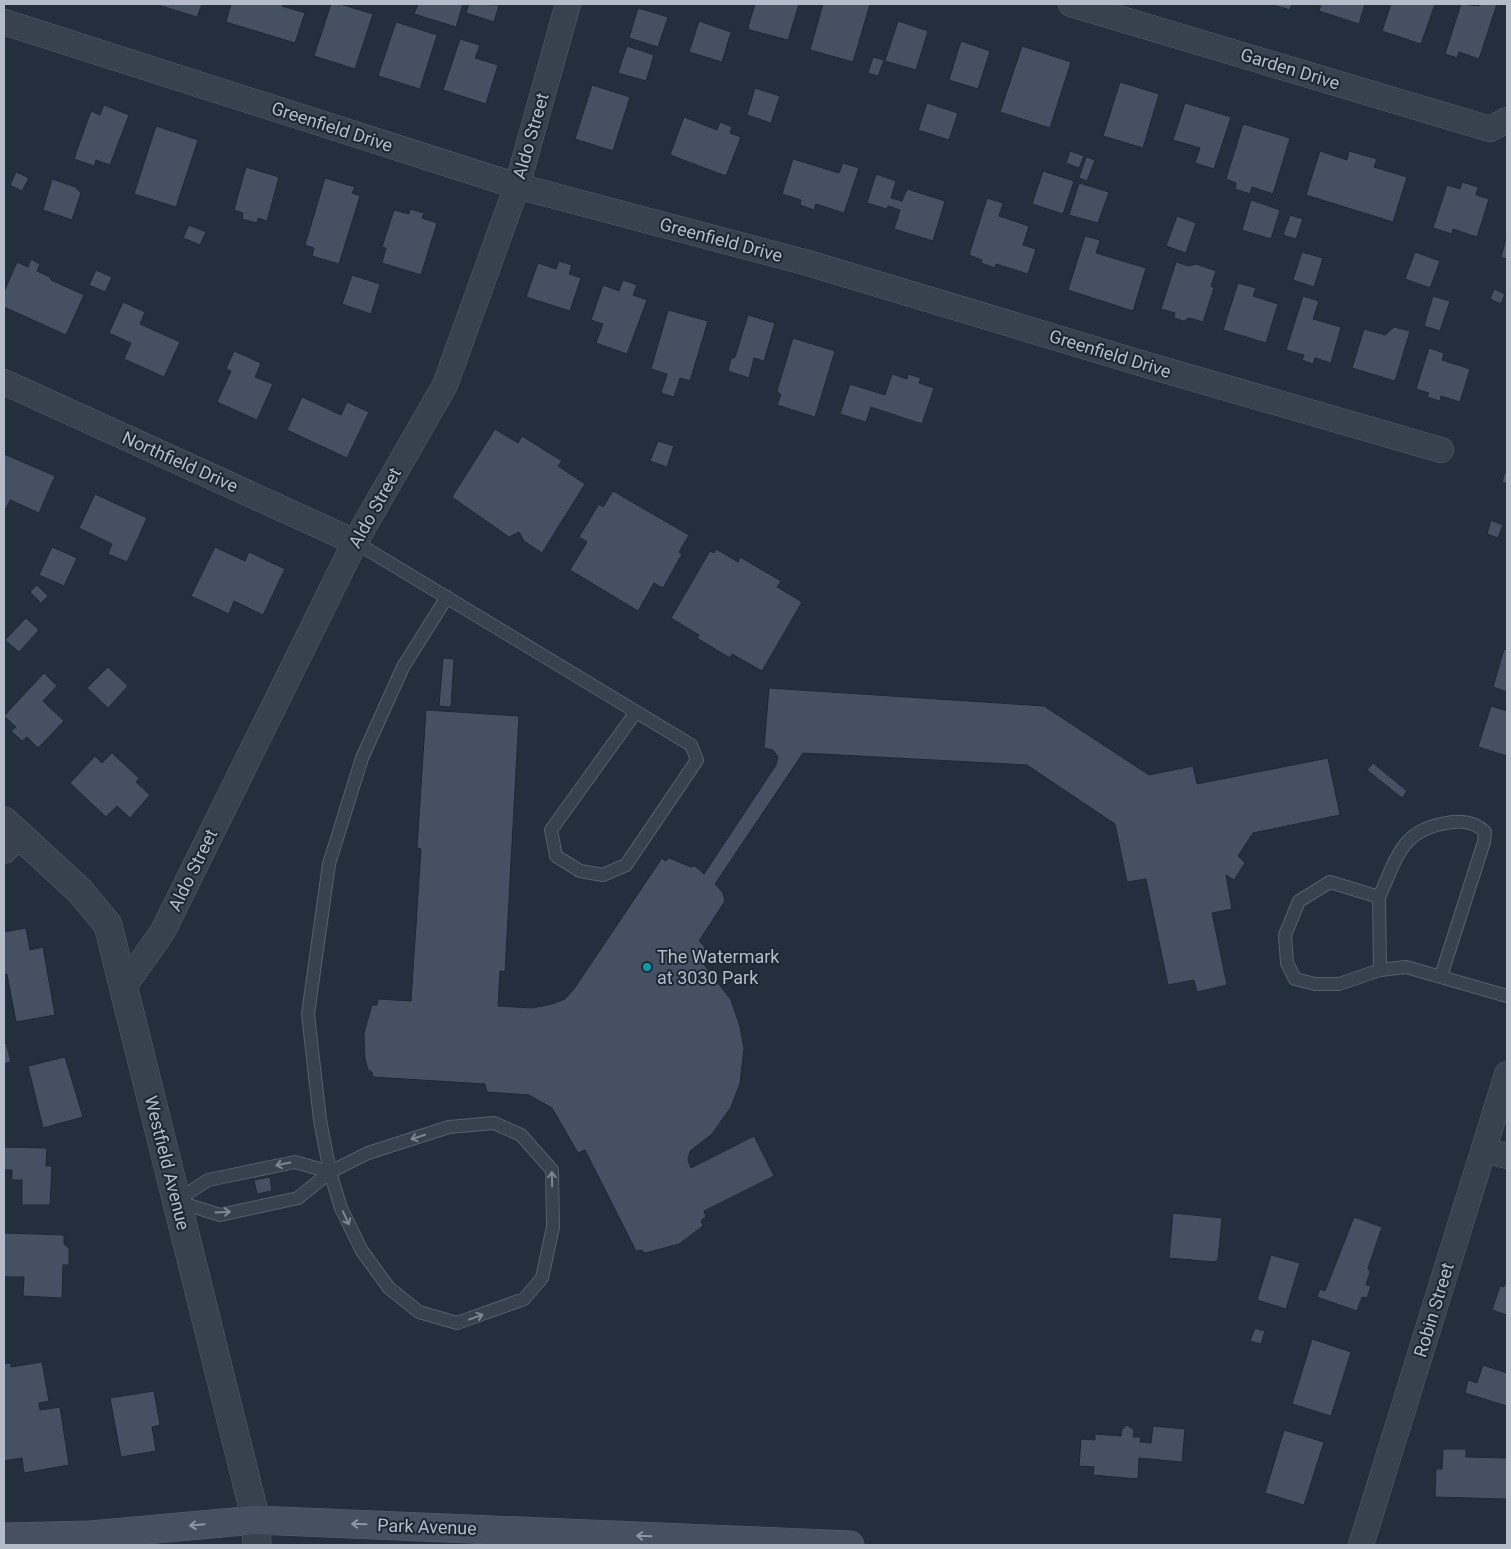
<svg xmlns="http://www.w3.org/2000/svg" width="1511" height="1549" viewBox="0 0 1511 1549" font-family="Roboto,sans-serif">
  <rect width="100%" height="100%" fill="#242f3e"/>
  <!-- building -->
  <g fill="#455162" stroke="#1f2835">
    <polygon points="155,4 202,4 197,17"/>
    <polygon points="231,4 283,4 282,6 305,13 295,43 226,22"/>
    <polygon points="331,4 340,4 373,14 355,69 314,56"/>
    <polygon points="418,4 463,4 456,27 414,14"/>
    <polygon points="469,4 499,5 494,22 466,13"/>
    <polygon points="755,4 799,4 788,40 750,30 748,27"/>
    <polygon points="823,4 870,4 853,62 810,50"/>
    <polygon points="1270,4 1292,4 1290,10"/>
    <polygon points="1321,4 1365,4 1359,24 1319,11"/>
    <polygon points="1391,4 1435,4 1421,44 1382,31"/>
    <polygon points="1461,4 1479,6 1480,4 1497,4 1479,59 1459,52 1457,58 1445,54"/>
    <polygon points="638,8 668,17 658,47 629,38"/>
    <polygon points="699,21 731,32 722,62 689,52"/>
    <polygon points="898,21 928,31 916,70 885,61"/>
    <polygon points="396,22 437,35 420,89 378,76"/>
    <polygon points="460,39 480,45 475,58 498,65 486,104 443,90"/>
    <polygon points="961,41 990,51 978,89 949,80"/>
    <polygon points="627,46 654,55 646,81 618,73"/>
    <polygon points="1022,46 1071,62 1050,128 1000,112"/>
    <polygon points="873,57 884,60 878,76 868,73"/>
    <polygon points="1120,82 1159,94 1143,148 1103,136"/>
    <polygon points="592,85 630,97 613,151 575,139"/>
    <polygon points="755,88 780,96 771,123 747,115"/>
    <polygon points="927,103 958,113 949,140 918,130"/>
    <polygon points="1185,103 1231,117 1214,169 1195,163 1200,148 1173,140"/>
    <polygon points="104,105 129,115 110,165 96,160 94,166 74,159 91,111 100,115"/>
    <polygon points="684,117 717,130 720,122 732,127 730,133 741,137 726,176 670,155"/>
    <polygon points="1243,124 1290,138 1273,194 1252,187 1250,194 1235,189 1236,183 1226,179"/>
    <polygon points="156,126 198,140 176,207 134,194"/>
    <polygon points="1070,151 1084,156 1079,168 1066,163"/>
    <polygon points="1320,151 1347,160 1349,151 1377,159 1374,167 1407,177 1393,222 1306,195"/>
    <polygon points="1086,157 1095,160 1087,181 1079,178"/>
    <polygon points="793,159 839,173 843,163 859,168 844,213 816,204 814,210 800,205 801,200 782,194"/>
    <polygon points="246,167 279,177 267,221 258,218 257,223 242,219 243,213 234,210"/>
    <polygon points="1043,171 1074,181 1063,214 1032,204"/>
    <polygon points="16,172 29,178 22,191 10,185"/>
    <polygon points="876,174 896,181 891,198 902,201 907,189 945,201 933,241 894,229 900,210 888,206 887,209 867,203"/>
    <polygon points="325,178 355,187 352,193 360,196 339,264 312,256 314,248 305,245"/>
    <polygon points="52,179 75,187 81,193 72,220 43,210"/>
    <polygon points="1462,182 1478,187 1476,195 1489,199 1477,237 1453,229 1452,234 1433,228 1447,185 1460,189"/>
    <polygon points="1079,183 1109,192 1098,223 1069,215"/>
    <polygon points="987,198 1003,203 999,216 1029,226 1023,245 1036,249 1028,274 996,264 995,268 981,263 982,260 969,255"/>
    <polygon points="1251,200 1280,210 1271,239 1242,230"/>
    <polygon points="410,209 424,213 422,218 437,223 421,275 382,263 386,248 382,247 394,210 409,214"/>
    <polygon points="1290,215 1303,219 1296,239 1283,235"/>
    <polygon points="1177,216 1196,223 1186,253 1166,246"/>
    <polygon points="189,225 206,232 200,245 183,238"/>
    <polygon points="1507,235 1507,259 1501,257"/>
    <polygon points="1085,236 1100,240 1096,253 1146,268 1133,311 1068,290"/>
    <polygon points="1302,252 1323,258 1314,287 1293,280"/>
    <polygon points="1415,252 1440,261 1430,288 1405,279"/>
    <polygon points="31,259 40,264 37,271 50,277 51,280 84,295 66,335 4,307 4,292 17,262 28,267"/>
    <polygon points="559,261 572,265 569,274 581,278 570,311 526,297 538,263 556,269"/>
    <polygon points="1176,262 1189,266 1196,264 1216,271 1211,286 1214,288 1203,322 1189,318 1184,321 1174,318 1175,313 1161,309"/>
    <polygon points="96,270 112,277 105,292 89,285"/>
    <polygon points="352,275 380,284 371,314 342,304"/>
    <polygon points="623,280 637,285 633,295 647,300 627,354 596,343 603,324 591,320 603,285 619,291"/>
    <polygon points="1238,283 1256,288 1253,296 1278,304 1266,343 1223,330"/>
    <polygon points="1494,289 1505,294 1501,304 1490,299"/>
    <polygon points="1303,296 1319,301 1313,319 1341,327 1331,363 1315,358 1313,364 1302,360 1304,355 1286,350"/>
    <polygon points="1433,296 1450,301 1440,331 1424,326"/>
    <polygon points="123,302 145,312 140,324 180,342 164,377 124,359 131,343 109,333"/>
    <polygon points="668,310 708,321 690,381 680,378 674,397 661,393 667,374 651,369"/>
    <polygon points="748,315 775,323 764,361 754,358 749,378 728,371 731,359 735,357"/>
    <polygon points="1394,327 1410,331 1395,381 1352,368 1364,329 1385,335"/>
    <polygon points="793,338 835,351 815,417 777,405 781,395 777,391"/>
    <polygon points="1429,348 1444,353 1442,360 1470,369 1460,402 1441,396 1440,401 1427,397 1429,393 1416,389"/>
    <polygon points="234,351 261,363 255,377 273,384 257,420 217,402 231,371 226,369"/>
    <polygon points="892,374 907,379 908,374 921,378 919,383 934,388 922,424 871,407 866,422 840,414 850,384 885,395"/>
    <polygon points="302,397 341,415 347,402 369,412 347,458 287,430"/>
    <polygon points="495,429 518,443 522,436 562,461 558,466 585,484 542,553 524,541 519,532 509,537 452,497"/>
    <polygon points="658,441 674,446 667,467 650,461"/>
    <polygon points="4,454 55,476 39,513 10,500 6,509 4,508"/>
    <polygon points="1505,472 1507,473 1507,484 1502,482"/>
    <polygon points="613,491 689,535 679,552 682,554 663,588 654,583 638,611 570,570 587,542 579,537 599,504 603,507"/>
    <polygon points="95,494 147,518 127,562 108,554 112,544 79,528"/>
    <polygon points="1491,520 1503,525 1498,538 1487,534"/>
    <polygon points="52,547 77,558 64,586 39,575"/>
    <polygon points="215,547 245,561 249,552 285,569 263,615 234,601 229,614 191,596"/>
    <polygon points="716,549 738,562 740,557 781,581 777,587 802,602 762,671 732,654 730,658 697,638 699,635 671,618 710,551 714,553"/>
    <polygon points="37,585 48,596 41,603 30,592"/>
    <polygon points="26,618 39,630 19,652 5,640"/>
    <polygon points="1504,649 1507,650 1507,692 1493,687"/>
    <polygon points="443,658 454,659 451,707 439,706"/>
    <polygon points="108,667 128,686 108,708 87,688"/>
    <polygon points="44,673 57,686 43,701 64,721 38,748 27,737 22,741 11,731 16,727 4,716"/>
    <polygon points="769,688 1044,706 1149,775 1193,766 1197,784 1328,758 1340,815 1253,833 1238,856 1245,863 1234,880 1226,875 1232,909 1212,913 1227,985 1197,992 1194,980 1168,985 1146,879 1127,882 1115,824 1027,765 803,753 715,884 723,893 725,901 699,941 705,947 702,962 731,1000 740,1027 744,1048 740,1083 731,1107 712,1134 690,1151 688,1160 691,1168 754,1136 774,1176 704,1211 706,1217 701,1220 703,1226 679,1244 645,1253 641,1250 636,1251 585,1150 578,1153 552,1108 529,1095 487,1092 485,1084 373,1077 372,1072 368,1070 365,1059 364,1033 372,1005 377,1005 378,999 411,1001 421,849 417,848 426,710 519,716 505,972 500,971 498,1006 532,1008 552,1004 565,999 574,989 662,858 665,861 669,858 691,867 695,866 704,874 776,765 778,757 773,750 764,748"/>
    <polygon points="1491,706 1507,711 1507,756 1478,747"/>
    <polygon points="112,753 139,778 136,782 150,795 130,818 117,806 106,817 70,783 95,756 102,763"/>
    <polygon points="1373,763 1407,791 1402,798 1367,770"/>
    <polygon points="26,928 30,950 43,947 55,1015 16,1022 7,974 4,975 4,932"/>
    <polygon points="6,1043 11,1062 4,1064 4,1044"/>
    <polygon points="65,1057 83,1117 43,1128 28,1066"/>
    <polygon points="4,1147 47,1148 46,1166 52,1166 50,1205 22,1205 22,1180 12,1180 12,1170 4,1170"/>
    <polygon points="270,1177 272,1191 257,1194 254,1180"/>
    <polygon points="1173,1213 1222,1218 1218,1259 1215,1262 1169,1258"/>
    <polygon points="1354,1217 1382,1227 1368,1268 1370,1272 1366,1285 1371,1286 1367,1298 1362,1297 1357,1311 1317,1297 1320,1289 1325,1291"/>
    <polygon points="4,1233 64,1235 64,1244 69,1248 69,1265 63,1265 62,1298 23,1296 24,1277 4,1277"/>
    <polygon points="1271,1255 1300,1263 1286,1309 1257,1300"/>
    <polygon points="1507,1278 1507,1315 1492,1310 1500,1286 1504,1287"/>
    <polygon points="1255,1328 1265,1331 1261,1344 1250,1341"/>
    <polygon points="1312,1339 1351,1352 1331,1416 1292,1404"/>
    <polygon points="42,1362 49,1401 39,1403 40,1410 60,1407 69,1465 24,1473 22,1458 4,1461 4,1364 11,1363 11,1367"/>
    <polygon points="1483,1365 1507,1373 1507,1406 1465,1393 1468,1380 1477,1383"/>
    <polygon points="154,1391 160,1425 152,1427 156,1451 121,1457 110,1398"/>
    <polygon points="1127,1425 1134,1430 1133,1437 1141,1437 1140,1442 1151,1443 1153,1426 1185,1429 1182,1462 1139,1458 1138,1479 1093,1475 1094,1467 1079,1466 1081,1439 1095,1440 1095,1434 1121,1436 1122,1429"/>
    <polygon points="1284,1430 1324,1442 1304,1505 1265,1493"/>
    <polygon points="1443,1449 1466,1449 1466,1457 1507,1458 1507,1499 1435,1497 1436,1469 1442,1469"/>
  </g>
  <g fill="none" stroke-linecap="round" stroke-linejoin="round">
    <defs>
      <g id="service">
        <polyline points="355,542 691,745 697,760 626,865 603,875 580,871 556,856 551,830 636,712"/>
        <path d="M1379,897C1398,856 1401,828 1453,822C1466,821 1476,823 1485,832L1484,842L1441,976"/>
        <polyline points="1380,970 1379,897 1330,882 1299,901 1285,935 1287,963 1295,979 1315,984 1339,984 1380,970 1406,967 1507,996"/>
        <polyline points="176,1201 220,1215 298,1198 330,1172 368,1153 449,1127 494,1123 521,1135 552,1170 553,1227 542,1278 524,1299 457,1323 419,1312 389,1288 362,1251 341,1208 330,1172 320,1120 308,1014 329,864 362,758 403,667 447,597"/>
        <polyline points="176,1201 208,1180 295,1162 330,1172"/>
      </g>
      <g id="minor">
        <polyline points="1071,4 1490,129 1507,120"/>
        <polyline points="4,22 517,186 808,263 1147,365 1441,450"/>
        <polyline points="4,382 355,542"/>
        <polyline points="4,851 20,835"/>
        <polyline points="123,988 163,931 355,542 445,385 517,186 568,4"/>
        <polyline points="1484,1150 1507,1156"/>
        <polyline points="1361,1545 1507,1074"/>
      </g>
      <polyline id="tertiary" points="4,821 80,891 108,925 256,1520 257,1545"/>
      <polyline id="secondary" points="4,1537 91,1535 256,1520 850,1545"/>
    </defs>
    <!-- service casing -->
    <use href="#service" stroke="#565f6c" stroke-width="14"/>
    <!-- minor casing -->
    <use href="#minor" stroke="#565f6c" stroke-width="26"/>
    <!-- tertiary casing -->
    <use href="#tertiary" stroke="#565f6c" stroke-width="29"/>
    <!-- secondary casing -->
    <use href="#secondary" stroke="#565f6c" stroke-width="29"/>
    <!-- service -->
    <use href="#service" stroke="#38414e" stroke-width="12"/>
    <!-- minor -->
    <use href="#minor" stroke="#38414e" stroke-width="25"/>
    <!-- tertiary -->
    <use href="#tertiary" stroke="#38414e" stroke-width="28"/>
    <!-- secondary -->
    <use href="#secondary" stroke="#465061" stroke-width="28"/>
  </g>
  <!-- one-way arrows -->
  <defs><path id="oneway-shaft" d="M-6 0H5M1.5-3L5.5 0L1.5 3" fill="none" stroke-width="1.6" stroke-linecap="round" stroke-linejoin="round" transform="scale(1.25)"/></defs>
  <g stroke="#7c8592">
    <use href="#oneway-shaft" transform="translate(418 1137) rotate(162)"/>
    <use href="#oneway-shaft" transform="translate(283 1164) rotate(168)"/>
    <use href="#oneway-shaft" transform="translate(552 1179) rotate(-91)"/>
    <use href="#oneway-shaft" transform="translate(223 1212) rotate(-3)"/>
    <use href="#oneway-shaft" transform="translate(346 1218) rotate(65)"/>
    <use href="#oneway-shaft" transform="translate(476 1317) rotate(-20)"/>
  </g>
  <g stroke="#8e96a5">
    <use href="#oneway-shaft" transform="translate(359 1524) rotate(-178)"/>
    <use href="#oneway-shaft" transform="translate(197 1525) rotate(175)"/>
    <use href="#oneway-shaft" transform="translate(644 1536) rotate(-178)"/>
  </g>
  <!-- markers -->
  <circle fill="#0f9aa8" stroke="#1d2633" stroke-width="2" cx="647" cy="967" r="5"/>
  <g text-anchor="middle" stroke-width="4" stroke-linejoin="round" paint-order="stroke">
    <!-- street labels -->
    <g font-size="18" fill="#b4bcc9" stroke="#1d2633">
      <text transform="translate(1290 69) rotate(17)" y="6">Garden Drive</text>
      <text transform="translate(332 127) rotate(18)" y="6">Greenfield Drive</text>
      <text transform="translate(531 136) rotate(-74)" y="6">Aldo Street</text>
      <text transform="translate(721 240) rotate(15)" y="6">Greenfield Drive</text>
      <text transform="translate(1110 354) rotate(17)" y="6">Greenfield Drive</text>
      <text transform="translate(180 462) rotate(24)" y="6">Northfield Drive</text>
      <text transform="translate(375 508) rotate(-61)" y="6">Aldo Street</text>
      <text transform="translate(193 870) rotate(-64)" y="6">Aldo Street</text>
      <text transform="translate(167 1163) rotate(76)" y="6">Westfield Avenue</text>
      <text transform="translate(1434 1310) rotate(-73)" y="6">Robin Street</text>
      <text transform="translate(427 1527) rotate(2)" y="6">Park Avenue</text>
    </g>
    <!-- poi labels -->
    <g font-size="18" fill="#b4bcc9" stroke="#1d2633" text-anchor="start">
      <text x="657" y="963">The Watermark<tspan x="657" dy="21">at 3030 Park</tspan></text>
    </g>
  </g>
  <!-- border -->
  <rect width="1511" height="1549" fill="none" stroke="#b4bcc9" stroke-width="10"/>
</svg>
